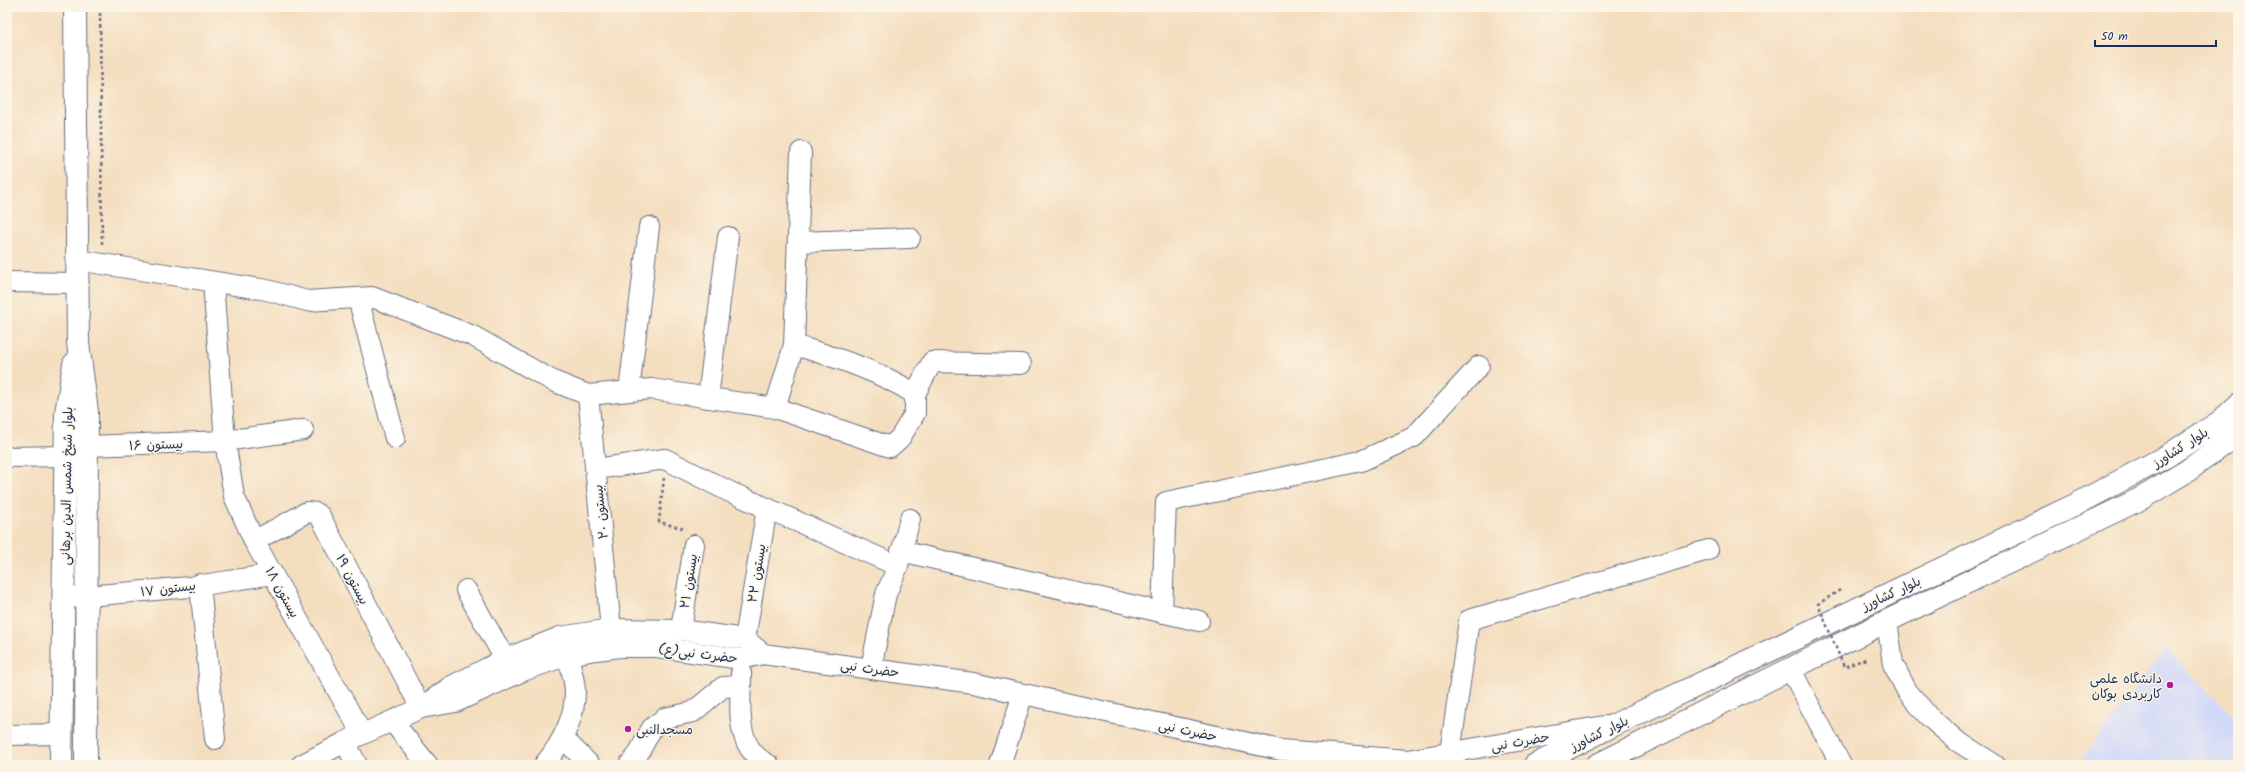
<svg xmlns="http://www.w3.org/2000/svg" width="2245" height="772" viewBox="0 0 2245 772" font-family="Kalam,'Playpen Sans Arabic',sans-serif">
  <rect width="100%" height="100%" fill="#fcf5e5"/>
  <filter id="ink" filterUnits="userSpaceOnUse"><feTurbulence type="fractalNoise" baseFrequency=".025" numOctaves="2"/><feDisplacementMap in="SourceGraphic" scale="8" xChannelSelector="R" yChannelSelector="G"/><feConvolveMatrix kernelMatrix="1 2 1 2 8 2 1 2 1" color-interpolation-filters="sRGB"/></filter>
  <filter id="wash" filterUnits="userSpaceOnUse"><feTurbulence type="fractalNoise" baseFrequency=".012" numOctaves="4" result="noise"/><feDisplacementMap in="SourceGraphic" scale="16" xChannelSelector="R" yChannelSelector="G"/><feGaussianBlur stdDeviation="0.9" result="paint"/><feColorMatrix in="noise" values="0 0 0 0 0 0 0 0 0 0 0 0 0 0 0 0 0 1.4 0 .05"/><feComposite in="paint" operator="in"/></filter>
  <g filter="url(#wash)">
    <rect width="100%" height="100%" fill="#f4dec0"/>
    <!-- built -->
    <polygon fill="#d2d9f9" points="2166,648 2238,721 2238,765 2077,765"/>
  </g>
  <g filter="url(#ink)">
    <g fill="none" stroke-linecap="round" stroke-linejoin="round">
      <defs>
        <g id="minor">
          <polyline points="798,242 910,238"/>
          <path d="M77,260L267,290L307,301L372,297L473,336L553,381L588,395L651,389L775,408L890,447L900,438L915,413V394C879,371 835,357 794,345L775,408"/>
          <polyline points="7,282 77,283"/>
          <polyline points="213,282 225,441 234,496 254,541 362,734"/>
          <polyline points="358,298 395,438"/>
          <polyline points="794,345 801,152"/>
          <polyline points="629,391 649,227"/>
          <polyline points="915,394 932,362 1021,364"/>
          <polyline points="588,395 611,629"/>
          <polyline points="708,398 728,237"/>
          <polyline points="87,446 225,441 303,430"/>
          <polyline points="7,457 65,456"/>
          <polyline points="596,469 665,459 728,491 898,566 886,594 871,668"/>
          <polyline points="254,541 307,512 316,513 320,516 421,708"/>
          <polyline points="901,551 1199,621"/>
          <polyline points="898,565 910,519"/>
          <polyline points="200,584 215,739"/>
          <polyline points="466,590 505,659"/>
          <polyline points="64,598 190,587 273,574"/>
          <polyline points="1162,613 1166,502 1361,461 1414,437 1479,366"/>
          <polyline points="1887,621 1893,664 1907,691 1928,716 1957,741 1995,765"/>
          <polyline points="681,630 694,545"/>
          <polyline points="745,639 767,508"/>
          <polyline points="1791,670 1841,765"/>
          <path d="M741,673C741,707 733,747 769,765"/>
          <polyline points="421,708 456,702 523,671 568,655 596,650 621,647 657,647 741,659 763,654 973,683 1281,750 1407,760 1604,726"/>
          <polyline points="392,721 428,765"/>
          <polyline points="7,735 62,734"/>
          <polyline points="563,738 590,765"/>
          <polyline points="345,742 357,765"/>
          <polyline points="1450,753 1469,620 1708,550"/>
          <polyline points="301,765 345,742 421,708 450,687 505,659 560,637 611,629 681,630 745,639 763,654"/>
          <path d="M544,765C561,744 575,720 575,692C575,680 570,667 568,655"/>
          <polyline points="629,765 637,756 652,728 665,718 693,712 723,687 741,686"/>
          <polyline points="1000,765 1023,694"/>
        </g>
        <g id="major">
          <polyline points="75,7 78,343 87,412 86,765"/>
          <polyline points="61,765 66,413 74,364"/>
          <polyline points="1535,765 1614,725 2075,505 2167,456 2221,421 2238,405"/>
          <polyline points="1597,765 1887,621 2142,498 2187,471 2238,434"/>
        </g>
      </defs>
      <!-- minor casing -->
      <use href="#minor" stroke="#676c80" stroke-width="22"/>
      <!-- major casing -->
      <use href="#major" stroke="#676c80" stroke-width="24"/>
      <!-- path -->
      <g stroke="#676c80" stroke-width="2.5" stroke-dasharray="3 3" stroke-linecap="butt">
        <polyline points="100,7 102,246"/>
        <polyline points="664,478 659,522 686,529"/>
      </g>
      <!-- minor -->
      <use href="#minor" stroke="#fff" stroke-width="20"/>
      <!-- major -->
      <use href="#major" stroke="#fff" stroke-width="22"/>
      <!-- path-bridge -->
      <polyline stroke="#676c80" stroke-width="2.5" stroke-dasharray="3 3" stroke-linecap="butt" points="1840,590 1818,604 1844,667 1868,658"/>
    </g>
  </g>
  <!-- markers -->
  <g fill="#b5179e" stroke="#fcf5e5" stroke-width="1.5">
    <circle cx="2170" cy="685" r="4"/>
    <circle cx="628" cy="729" r="4"/>
  </g>
  <g text-anchor="middle" stroke-width="3" stroke-linejoin="round" paint-order="stroke">
    <!-- street labels -->
    <g font-size="13" fill="#1b2f5e" stroke="#fcf5e5">
      <text transform="translate(156 444) rotate(-2)" y="5">بیستون ۱۶</text>
      <text transform="translate(2180 447) rotate(-32)" y="5">بلوار کشاورز</text>
      <text transform="translate(66 486) rotate(-89)" y="5">بلوار شیخ شمس الدین برهانی</text>
      <text transform="translate(600 512) rotate(-96)" y="5">بیستون ۲۰</text>
      <text transform="translate(756 573) rotate(-81)" y="5">بیستون ۲۲</text>
      <text transform="translate(353 579) rotate(62)" y="5">بیستون ۱۹</text>
      <text transform="translate(688 581) rotate(-81)" y="5">بیستون ۲۱</text>
      <text transform="translate(168 588) rotate(-7)" y="5">بیستون ۱۷</text>
      <text transform="translate(283 592) rotate(61)" y="5">بیستون ۱۸</text>
      <text transform="translate(1891 593) rotate(-25)" y="5">بلوار کشاورز</text>
      <text transform="translate(698 653) rotate(7)" y="5">حضرت نبی(ع)</text>
      <text transform="translate(870 668) rotate(8)" y="5">حضرت نبی</text>
      <text transform="translate(1188 730) rotate(12)" y="5">حضرت نبی</text>
      <text transform="translate(1599 733) rotate(-26)" y="5">بلوار کشاورز</text>
      <text transform="translate(1520 741) rotate(-10)" y="5">حضرت نبی</text>
    </g>
    <!-- poi labels -->
    <g font-size="13" fill="#1b2f5e" stroke="#fcf5e5" text-anchor="end">
      <text x="2162" y="683">دانشگاه علمی<tspan x="2162" dy="15">کاربردی بوکان</tspan></text>
      <text x="636" y="734" text-anchor="start">مسجدالنبی</text>
    </g>
  </g>
  <!-- margin -->
  <rect width="2245" height="772" fill="none" stroke="#fcf5e5" stroke-width="24"/>
  <!-- scale -->
  <path d="M2095 40v6h121v-6" fill="none" stroke="#1b2f5e" stroke-width="2"/>
  <text x="2101" y="40" font-size="12" fill="#1b2f5e" stroke="#fcf5e5" stroke-width="3" paint-order="stroke">50 m</text>
</svg>
